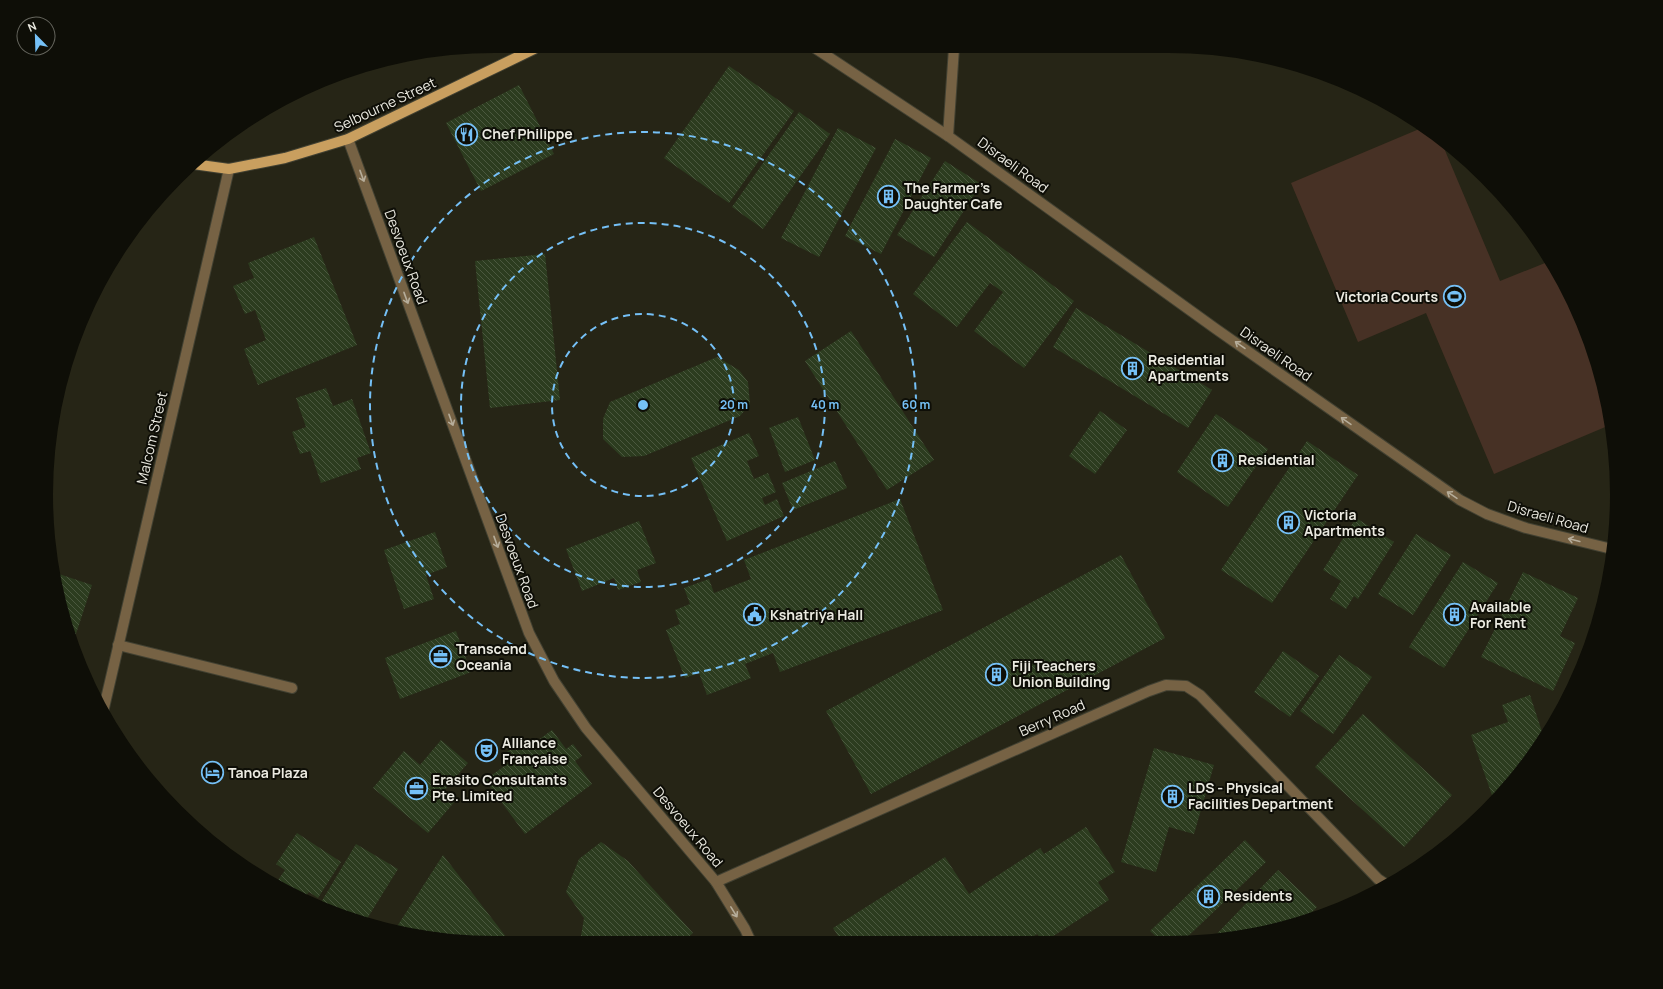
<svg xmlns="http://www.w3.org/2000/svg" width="1663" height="989" viewBox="0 0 1663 989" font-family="Manrope,sans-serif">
  <defs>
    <pattern id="building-back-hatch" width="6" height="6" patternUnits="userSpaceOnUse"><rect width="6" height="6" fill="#2c3c1f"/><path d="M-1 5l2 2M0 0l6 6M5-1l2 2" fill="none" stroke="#4b583f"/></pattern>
  </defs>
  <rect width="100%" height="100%" fill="#262516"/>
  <!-- pitch -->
  <polygon fill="#473125" points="1424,127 1441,141 1500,281 1550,261 1583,323 1608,407 1610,425 1494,474 1426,313 1358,342 1291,183"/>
  <!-- building -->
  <g fill="url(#building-back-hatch)">
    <polygon points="729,66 794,111 729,203 664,158"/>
    <polygon points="519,85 554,154 481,191 446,123"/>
    <polygon points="799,112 830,134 763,229 732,207"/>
    <polygon points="838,128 876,148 819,257 781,238"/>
    <polygon points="895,139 931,158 881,254 845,236"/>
    <polygon points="945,161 981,184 934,257 897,235"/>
    <polygon points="967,222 1074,301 1024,368 974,331 1003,292 990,283 957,327 913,294"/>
    <polygon points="314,237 357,345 258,385 244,349 266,340 255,310 245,314 233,286 254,278 248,263"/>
    <polygon points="545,254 560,400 490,408 475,261"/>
    <polygon points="1076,308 1212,390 1188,428 1053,347"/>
    <polygon points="851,331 934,460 887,490 805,361"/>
    <polygon points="717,357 739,370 748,382 750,404 740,416 644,456 622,457 603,439 603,419 610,402"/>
    <polygon points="326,388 333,406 352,399 371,453 357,458 361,469 321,483 310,451 300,454 292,432 306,427 296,398"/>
    <polygon points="1100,411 1127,430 1095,474 1069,456"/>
    <polygon points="1216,414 1268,449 1228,507 1177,472"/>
    <polygon points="798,417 815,460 785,472 769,428"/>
    <polygon points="749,433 759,456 747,461 754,479 768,473 776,492 762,498 765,505 777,499 784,516 727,541 691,458"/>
    <polygon points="1307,441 1358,475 1272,603 1221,570"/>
    <polygon points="835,461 847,488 793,510 782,483"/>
    <polygon points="900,499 943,610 780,672 773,653 745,664 751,678 707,695 699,673 685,678 666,630 680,624 675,610 690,604 684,588 709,579 714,593 751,579 744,560"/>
    <polygon points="1356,518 1394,542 1358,599 1354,596 1346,609 1330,599 1341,581 1323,570"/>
    <polygon points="639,521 656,563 637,570 641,582 618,590 614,578 582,591 566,549"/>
    <polygon points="435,532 447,567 426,575 434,599 404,609 384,550"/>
    <polygon points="1416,534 1451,555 1413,615 1378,594"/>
    <polygon points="1121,555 1165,638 871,794 826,711"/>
    <polygon points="1463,562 1498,583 1444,668 1409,647"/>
    <polygon points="53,572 92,585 73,643 55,582"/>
    <polygon points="1523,572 1578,598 1560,636 1575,643 1553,691 1481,657"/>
    <polygon points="456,631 471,672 400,699 385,658"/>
    <polygon points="1283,651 1319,676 1290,717 1254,692"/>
    <polygon points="1339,655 1372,677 1333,734 1300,711"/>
    <polygon points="1530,695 1544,738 1494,801 1471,735 1508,722 1502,705"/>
    <polygon points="1363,714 1452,795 1404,847 1315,767"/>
    <polygon points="552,730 566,749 573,744 582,756 575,761 592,784 525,834 485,780 510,762 504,754 523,740 529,747"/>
    <polygon points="441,740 468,763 444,791 456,800 428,833 373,788 404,751 420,765"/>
    <polygon points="1154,748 1214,765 1194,834 1169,827 1156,872 1121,862"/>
    <polygon points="1086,827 1115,872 1098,882 1109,900 1044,942 1037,934 1034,936 1038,942 842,942 833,928 945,857 969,894 1040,848 1044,854"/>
    <polygon points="297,833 341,862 318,898 309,892 305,897 276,883 285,870 276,864"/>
    <polygon points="1245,840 1266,862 1182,942 1162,942 1150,931"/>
    <polygon points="601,842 628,861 693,933 683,942 580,942 584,918 566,892 579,859"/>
    <polygon points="356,844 398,869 365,922 350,919 320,904"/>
    <polygon points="443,855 510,942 465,942 396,928"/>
    <polygon points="1278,870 1317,907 1303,921 1211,940"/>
  </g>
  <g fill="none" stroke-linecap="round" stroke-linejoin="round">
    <defs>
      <g id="minor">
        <polyline points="815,48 948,136"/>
        <polyline points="954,48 948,136 1216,329 1460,500 1487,514 1526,528 1612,549"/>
        <polyline points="348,139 529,633 554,681 586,728 716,882 745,929 751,942"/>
        <polyline points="118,645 292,688"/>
        <polyline points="103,712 229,169"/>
        <polyline points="716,882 1149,691 1166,685 1186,686 1200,695 1378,879 1387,885"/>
      </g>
      <polyline id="major" points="193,164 229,169 285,158 348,139 534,49"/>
    </defs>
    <!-- minor casing -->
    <use href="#minor" stroke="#424132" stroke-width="12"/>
    <!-- major casing -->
    <use href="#major" stroke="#424132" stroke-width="12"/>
    <!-- minor -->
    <use href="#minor" stroke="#766244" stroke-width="10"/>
    <!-- major -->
    <use href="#major" stroke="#c99f5f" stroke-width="10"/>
  </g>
  <!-- one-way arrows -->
  <defs><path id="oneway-shaft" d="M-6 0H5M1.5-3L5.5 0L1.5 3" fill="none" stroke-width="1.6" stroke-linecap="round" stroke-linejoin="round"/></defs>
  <g stroke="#b6ad9a">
    <use href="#oneway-shaft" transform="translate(362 176) rotate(70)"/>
    <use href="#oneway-shaft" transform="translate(406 298) rotate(70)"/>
    <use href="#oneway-shaft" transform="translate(1240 345) rotate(-145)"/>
    <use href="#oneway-shaft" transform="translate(451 420) rotate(70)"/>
    <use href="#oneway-shaft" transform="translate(1346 421) rotate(-145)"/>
    <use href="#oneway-shaft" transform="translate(1452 495) rotate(-146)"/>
    <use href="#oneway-shaft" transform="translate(1574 540) rotate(-166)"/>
    <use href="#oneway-shaft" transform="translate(496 542) rotate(70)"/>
    <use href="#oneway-shaft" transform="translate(734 912) rotate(58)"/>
  </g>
  <!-- distance rings -->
  <g fill="none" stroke="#75c0f6" stroke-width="2" stroke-dasharray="7 5">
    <circle cx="643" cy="405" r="91"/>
    <circle cx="643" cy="405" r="182"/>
    <circle cx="643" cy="405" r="273"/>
  </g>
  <!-- icons -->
  <defs>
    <symbol id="restaurant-ring" viewBox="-11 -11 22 22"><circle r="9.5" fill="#0e0e07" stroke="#75c0f6" stroke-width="1.5"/><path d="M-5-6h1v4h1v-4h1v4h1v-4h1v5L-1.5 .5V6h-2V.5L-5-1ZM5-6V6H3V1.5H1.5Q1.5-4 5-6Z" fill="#75c0f6"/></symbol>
    <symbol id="building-ring" viewBox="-11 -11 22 22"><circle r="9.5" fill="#0e0e07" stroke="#75c0f6" stroke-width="1.5"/><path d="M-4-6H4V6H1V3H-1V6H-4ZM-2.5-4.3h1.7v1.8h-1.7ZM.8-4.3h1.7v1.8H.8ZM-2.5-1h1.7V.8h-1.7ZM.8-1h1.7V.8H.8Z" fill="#75c0f6"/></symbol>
    <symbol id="stadium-ring" viewBox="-11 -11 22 22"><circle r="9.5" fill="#0e0e07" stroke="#75c0f6" stroke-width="1.5"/><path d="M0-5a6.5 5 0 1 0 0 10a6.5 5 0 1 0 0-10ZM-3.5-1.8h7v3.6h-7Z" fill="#75c0f6"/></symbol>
    <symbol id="civic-ring" viewBox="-11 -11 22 22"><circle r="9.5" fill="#0e0e07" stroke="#75c0f6" stroke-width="1.5"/><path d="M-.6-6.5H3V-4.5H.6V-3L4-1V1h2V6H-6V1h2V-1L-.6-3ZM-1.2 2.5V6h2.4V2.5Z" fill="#75c0f6"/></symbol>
    <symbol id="office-ring" viewBox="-11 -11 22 22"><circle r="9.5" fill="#0e0e07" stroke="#75c0f6" stroke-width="1.5"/><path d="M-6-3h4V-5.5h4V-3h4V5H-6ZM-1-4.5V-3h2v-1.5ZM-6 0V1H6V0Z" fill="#75c0f6"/></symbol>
    <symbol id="theatre-ring" viewBox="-11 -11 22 22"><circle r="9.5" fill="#0e0e07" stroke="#75c0f6" stroke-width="1.5"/><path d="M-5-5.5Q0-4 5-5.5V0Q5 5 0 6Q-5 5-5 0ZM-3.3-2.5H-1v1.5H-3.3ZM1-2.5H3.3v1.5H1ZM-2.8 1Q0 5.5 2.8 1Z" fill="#75c0f6"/></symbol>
    <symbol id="hotel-ring" viewBox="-11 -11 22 22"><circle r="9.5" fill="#0e0e07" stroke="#75c0f6" stroke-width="1.5"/><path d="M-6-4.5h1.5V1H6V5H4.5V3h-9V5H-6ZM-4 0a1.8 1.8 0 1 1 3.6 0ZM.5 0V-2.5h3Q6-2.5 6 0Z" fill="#75c0f6"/></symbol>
  </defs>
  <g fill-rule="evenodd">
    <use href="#restaurant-ring" x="454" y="122" width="25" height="25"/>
    <use href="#building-ring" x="876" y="184" width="25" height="25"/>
    <use href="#stadium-ring" x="1442" y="284" width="25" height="25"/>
    <use href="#building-ring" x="1120" y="356" width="25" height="25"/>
    <use href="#building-ring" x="1210" y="448" width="25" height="25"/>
    <use href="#building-ring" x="1276" y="510" width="25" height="25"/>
    <use href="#civic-ring" x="742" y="602" width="25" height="25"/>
    <use href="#building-ring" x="1442" y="602" width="25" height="25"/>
    <use href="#office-ring" x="428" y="644" width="25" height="25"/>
    <use href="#building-ring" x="984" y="662" width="25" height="25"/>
    <use href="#theatre-ring" x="474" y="738" width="25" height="25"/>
    <use href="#hotel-ring" x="200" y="760" width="25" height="25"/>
    <use href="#office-ring" x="404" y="776" width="25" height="25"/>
    <use href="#building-ring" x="1160" y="784" width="25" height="25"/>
    <use href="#building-ring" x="1196" y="884" width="25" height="25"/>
  </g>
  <g text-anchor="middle" stroke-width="4" stroke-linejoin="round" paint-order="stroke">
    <!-- street labels -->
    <g font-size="14" fill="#ebeae1" stroke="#0e0e07">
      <text transform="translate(385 105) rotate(-25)" y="5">Selbourne Street</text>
      <text transform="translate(1013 165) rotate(36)" y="5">Disraeli Road</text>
      <text transform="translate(406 257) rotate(70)" y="5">Desvoeux Road</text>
      <text transform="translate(1276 354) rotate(35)" y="5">Disraeli Road</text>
      <text transform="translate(152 438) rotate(-77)" y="5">Malcom Street</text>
      <text transform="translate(1548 517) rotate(16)" y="5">Disraeli Road</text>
      <text transform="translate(517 561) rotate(70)" y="5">Desvoeux Road</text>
      <text transform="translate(1052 718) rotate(-24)" y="5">Berry Road</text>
      <text transform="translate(688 827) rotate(50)" y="5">Desvoeux Road</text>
    </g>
    <!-- poi labels -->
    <g font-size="14" font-weight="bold" fill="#ebeae1" stroke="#0e0e07" text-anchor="start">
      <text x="482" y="139">Chef Philippe</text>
      <text x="904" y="193">The Farmer’s<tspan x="904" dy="16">Daughter Cafe</tspan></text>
      <text x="1438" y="302" text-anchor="end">Victoria Courts</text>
      <text x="1148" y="365">Residential<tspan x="1148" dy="16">Apartments</tspan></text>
      <text x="1238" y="465">Residential</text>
      <text x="1304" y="520">Victoria<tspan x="1304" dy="16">Apartments</tspan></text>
      <text x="1470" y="612">Available<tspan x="1470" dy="16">For Rent</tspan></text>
      <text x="770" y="620">Kshatriya Hall</text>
      <text x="456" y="654">Transcend<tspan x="456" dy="16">Oceania</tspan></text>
      <text x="1012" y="671">Fiji Teachers<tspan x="1012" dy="16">Union Building</tspan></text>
      <text x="502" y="748">Alliance<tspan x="502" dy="16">Française</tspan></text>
      <text x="228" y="778">Tanoa Plaza</text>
      <text x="432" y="785">Erasito Consultants<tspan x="432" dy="16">Pte. Limited</tspan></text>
      <text x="1188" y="793">LDS - Physical<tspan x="1188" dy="16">Facilities Department</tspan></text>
      <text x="1224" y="901">Residents</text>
    </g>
  </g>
  <!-- crop -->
  <path d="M0 0H1663V989H0ZM494 53H1169A441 441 0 0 1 1610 494V495A441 441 0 0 1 1169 936H494A441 441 0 0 1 53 495V494A441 441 0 0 1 494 53Z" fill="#0e0e07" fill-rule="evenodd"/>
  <circle cx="643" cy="405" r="6" fill="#75c0f6" stroke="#0e0e07" stroke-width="2"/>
  <g font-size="12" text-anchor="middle" font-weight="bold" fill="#75c0f6" stroke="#0e0e07" stroke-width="4" stroke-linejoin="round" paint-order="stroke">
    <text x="734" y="409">20 m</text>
    <text x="825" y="409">40 m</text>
    <text x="916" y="409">60 m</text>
  </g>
  <!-- north arrow -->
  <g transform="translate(36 36) rotate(337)"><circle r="19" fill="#0e0e07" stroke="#66665e"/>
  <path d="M0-3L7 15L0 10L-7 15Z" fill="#75c0f6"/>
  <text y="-6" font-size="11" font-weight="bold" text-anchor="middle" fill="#ebeae1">N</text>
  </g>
</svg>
